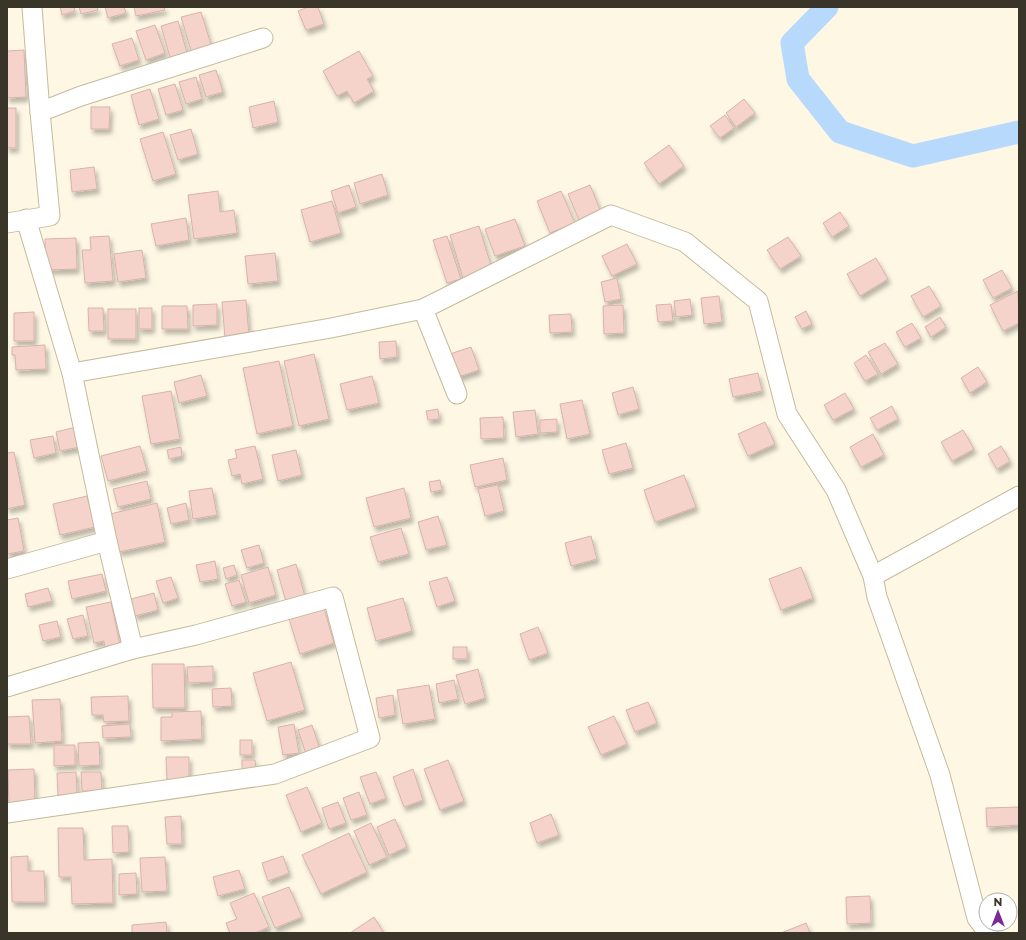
<svg xmlns="http://www.w3.org/2000/svg" width="1026" height="940" viewBox="0 0 1026 940" font-family="Montserrat,sans-serif">
  <defs>
    <filter id="shadow"><feDropShadow dx="2.5" dy="4.5" stdDeviation="2" flood-color="#0004"/></filter>
  </defs>
  <rect width="100%" height="100%" fill="#fef7e4"/>
  <g fill="none" stroke-linecap="round" stroke-linejoin="round">
    <!-- canal -->
    <polyline stroke="#b6d9fc" stroke-width="23" points="827,7 792,43 798,79 840,132 913,156 1019,132"/>
  </g>
  <!-- building -->
  <g fill="#f5d2ca" stroke="#d7b3ac" filter="url(#shadow)">
    <polygon points="60,7 74,7 75,11 62,15"/>
    <polygon points="79,7 97,7 98,10 81,14"/>
    <polygon points="105,7 124,7 126,13 108,18"/>
    <polygon points="134,7 164,7 165,10 136,16"/>
    <polygon points="308,7 318,7 324,24 306,30 298,11"/>
    <polygon points="201,12 212,48 192,54 181,17"/>
    <polygon points="178,21 188,56 171,61 161,26"/>
    <polygon points="155,25 165,53 146,60 136,31"/>
    <polygon points="132,38 139,60 120,66 112,44"/>
    <polygon points="24,50 26,97 7,98 7,51"/>
    <polygon points="359,51 373,76 367,79 374,91 354,103 347,91 337,96 323,71"/>
    <polygon points="216,70 223,92 206,97 199,75"/>
    <polygon points="196,77 202,99 186,104 179,82"/>
    <polygon points="175,84 183,110 166,115 158,89"/>
    <polygon points="150,89 159,119 139,125 131,95"/>
    <polygon points="744,99 755,113 736,127 726,113"/>
    <polygon points="274,101 278,122 253,128 249,107"/>
    <polygon points="91,107 110,107 109,129 91,129"/>
    <rect x="7" y="108" width="9" height="40"/>
    <polygon points="725,115 734,128 720,138 710,126"/>
    <polygon points="191,129 198,154 178,160 170,135"/>
    <polygon points="163,132 176,174 153,181 140,139"/>
    <polygon points="669,145 684,166 659,184 644,163"/>
    <polygon points="94,167 97,189 72,192 70,170"/>
    <polygon points="382,174 388,195 360,204 354,183"/>
    <polygon points="349,185 356,207 338,213 331,191"/>
    <polygon points="590,185 601,212 579,220 568,194"/>
    <polygon points="218,191 220,212 234,210 237,233 194,239 188,195"/>
    <polygon points="561,191 575,223 550,233 537,201"/>
    <polygon points="332,201 341,233 310,242 301,210"/>
    <polygon points="840,212 849,226 832,237 823,223"/>
    <polygon points="186,218 189,240 156,246 151,224"/>
    <polygon points="515,219 525,246 495,256 485,229"/>
    <polygon points="479,226 492,269 463,278 450,235"/>
    <polygon points="109,236 113,281 85,283 82,250 91,250 90,237"/>
    <polygon points="447,236 461,279 447,283 433,240"/>
    <polygon points="788,237 801,256 780,269 767,250"/>
    <polygon points="76,238 77,269 45,270 45,239"/>
    <polygon points="627,244 637,264 612,276 602,256"/>
    <polygon points="142,250 146,278 118,282 114,254"/>
    <polygon points="275,253 278,281 248,284 245,256"/>
    <polygon points="876,258 888,279 860,296 847,274"/>
    <polygon points="1002,270 1012,288 993,298 983,280"/>
    <polygon points="617,278 621,299 605,302 601,282"/>
    <polygon points="929,286 941,306 923,317 911,296"/>
    <polygon points="1018,291 1019,323 1003,331 990,305"/>
    <polygon points="719,296 722,322 704,324 701,298"/>
    <polygon points="690,299 692,315 676,317 674,301"/>
    <polygon points="246,300 249,336 225,338 222,302"/>
    <polygon points="217,304 217,325 193,326 193,305"/>
    <polygon points="671,304 673,321 658,322 656,305"/>
    <polygon points="623,305 624,333 604,334 603,306"/>
    <polygon points="162,306 187,306 188,329 162,329"/>
    <polygon points="88,308 103,308 104,331 89,331"/>
    <rect x="139" y="308" width="13" height="21"/>
    <rect x="108" y="309" width="28" height="30"/>
    <polygon points="806,311 812,324 802,329 795,317"/>
    <polygon points="34,312 34,341 14,341 14,313"/>
    <polygon points="571,314 572,332 550,333 549,315"/>
    <polygon points="940,317 946,327 931,337 925,327"/>
    <polygon points="912,323 921,338 905,347 896,332"/>
    <polygon points="396,341 397,357 380,359 379,342"/>
    <polygon points="885,343 898,364 881,374 868,352"/>
    <polygon points="45,345 46,369 16,370 15,355 12,355 12,347"/>
    <polygon points="471,347 479,370 458,377 450,354"/>
    <polygon points="314,354 329,419 299,426 284,361"/>
    <polygon points="866,355 878,374 865,381 854,363"/>
    <polygon points="279,361 293,426 257,434 243,368"/>
    <polygon points="978,367 987,382 970,393 961,378"/>
    <polygon points="758,373 762,391 733,397 729,379"/>
    <polygon points="201,375 207,396 179,403 174,382"/>
    <polygon points="372,376 379,403 347,410 340,384"/>
    <polygon points="633,387 639,409 618,415 612,393"/>
    <polygon points="171,391 180,439 151,444 142,396"/>
    <polygon points="845,393 854,409 833,420 824,405"/>
    <polygon points="582,400 590,434 567,439 560,404"/>
    <polygon points="892,406 898,419 877,430 870,418"/>
    <polygon points="438,409 439,419 428,420 426,411"/>
    <polygon points="535,410 538,434 516,437 513,412"/>
    <polygon points="503,417 504,438 481,439 480,418"/>
    <polygon points="557,419 557,432 540,433 540,420"/>
    <polygon points="765,422 775,444 748,456 738,434"/>
    <polygon points="76,427 80,447 60,451 56,432"/>
    <polygon points="963,430 974,449 952,461 941,442"/>
    <polygon points="873,434 884,455 861,467 850,447"/>
    <polygon points="53,436 56,453 34,458 30,440"/>
    <polygon points="626,443 633,468 609,474 602,450"/>
    <polygon points="140,446 147,471 108,481 101,456"/>
    <polygon points="255,446 263,479 242,484 240,474 232,476 228,460 237,458 235,450"/>
    <polygon points="1001,446 1010,461 997,469 988,454"/>
    <polygon points="181,447 182,456 169,459 167,450"/>
    <polygon points="296,450 302,475 278,481 272,455"/>
    <polygon points="14,452 25,505 7,509 7,453"/>
    <polygon points="503,458 507,480 475,487 470,465"/>
    <polygon points="684,475 696,507 655,522 644,490"/>
    <polygon points="440,480 442,490 431,492 429,482"/>
    <polygon points="147,481 151,499 118,507 113,489"/>
    <polygon points="498,485 504,511 485,516 478,489"/>
    <polygon points="212,488 217,515 193,519 189,491"/>
    <polygon points="404,488 411,518 374,527 366,498"/>
    <polygon points="87,496 95,527 60,535 53,504"/>
    <polygon points="157,503 165,542 119,552 110,514"/>
    <polygon points="186,503 189,520 171,524 167,508"/>
    <polygon points="438,516 447,545 426,550 418,522"/>
    <polygon points="18,518 24,551 7,554 7,520"/>
    <polygon points="401,528 409,554 378,562 370,537"/>
    <polygon points="591,536 597,559 571,566 565,543"/>
    <polygon points="259,545 264,563 247,568 241,550"/>
    <polygon points="215,561 218,579 200,582 196,565"/>
    <polygon points="296,564 306,600 287,605 277,570"/>
    <polygon points="234,565 237,575 226,579 223,568"/>
    <polygon points="268,567 276,595 249,603 241,575"/>
    <polygon points="801,567 813,598 781,610 769,579"/>
    <polygon points="102,574 106,591 72,599 68,581"/>
    <polygon points="171,577 178,598 163,603 156,581"/>
    <polygon points="447,577 455,601 437,607 429,582"/>
    <polygon points="239,580 246,602 232,606 225,584"/>
    <polygon points="48,588 52,601 28,607 25,594"/>
    <polygon points="154,593 158,610 135,616 131,599"/>
    <polygon points="403,598 412,631 376,641 367,608"/>
    <polygon points="111,602 120,645 105,648 104,641 94,643 86,607"/>
    <polygon points="324,608 334,643 300,654 289,619"/>
    <polygon points="83,615 88,636 73,639 67,619"/>
    <polygon points="57,621 61,637 43,641 39,625"/>
    <polygon points="538,627 548,653 529,660 520,634"/>
    <rect x="453" y="647" width="14" height="12"/>
    <polygon points="291,662 305,710 267,721 253,673"/>
    <polygon points="152,664 184,664 185,708 153,708"/>
    <polygon points="213,666 213,682 188,683 187,667"/>
    <polygon points="478,669 485,698 465,704 456,675"/>
    <polygon points="454,680 458,699 439,703 436,684"/>
    <polygon points="429,685 435,719 403,724 397,690"/>
    <polygon points="231,688 232,706 213,707 212,689"/>
    <polygon points="393,695 395,715 379,718 376,698"/>
    <polygon points="128,696 129,721 104,722 103,715 92,715 91,697"/>
    <polygon points="60,699 62,741 35,743 32,700"/>
    <polygon points="648,702 657,723 635,732 626,710"/>
    <polygon points="201,711 202,739 161,741 161,717 172,717 172,712"/>
    <polygon points="29,716 31,744 7,744 7,717"/>
    <polygon points="614,716 627,744 601,755 588,727"/>
    <polygon points="130,724 131,737 103,738 102,726"/>
    <polygon points="294,724 299,753 283,755 278,727"/>
    <polygon points="312,725 321,752 307,757 298,730"/>
    <rect x="240" y="740" width="12" height="15"/>
    <polygon points="99,742 100,765 79,766 78,743"/>
    <polygon points="54,745 75,745 75,765 54,766"/>
    <polygon points="166,757 189,757 189,781 167,781"/>
    <polygon points="242,760 255,760 256,769 242,770"/>
    <polygon points="448,760 464,801 440,810 424,769"/>
    <polygon points="34,769 35,805 9,807 8,770"/>
    <polygon points="413,769 423,800 404,807 393,777"/>
    <polygon points="76,772 77,794 58,795 57,773"/>
    <polygon points="81,772 101,772 102,791 82,791"/>
    <polygon points="376,772 386,798 370,804 360,777"/>
    <polygon points="307,787 322,823 301,832 286,795"/>
    <polygon points="359,792 367,815 351,820 343,798"/>
    <polygon points="338,802 346,823 329,829 322,808"/>
    <polygon points="1019,807 1019,825 987,827 986,808"/>
    <polygon points="551,814 559,835 537,843 530,823"/>
    <polygon points="181,816 182,844 167,844 165,817"/>
    <polygon points="395,819 407,847 389,855 377,827"/>
    <polygon points="371,823 387,857 369,865 354,831"/>
    <polygon points="112,826 128,826 129,852 113,853"/>
    <polygon points="58,828 83,828 84,860 112,859 113,903 72,904 71,877 59,877"/>
    <polygon points="349,833 367,872 321,894 302,855"/>
    <polygon points="28,856 28,871 44,871 45,902 12,902 11,857"/>
    <polygon points="283,856 289,873 268,881 262,863"/>
    <polygon points="165,857 167,891 142,892 140,858"/>
    <polygon points="239,870 245,889 218,896 213,877"/>
    <polygon points="136,873 137,894 119,895 119,874"/>
    <polygon points="289,887 302,917 275,928 262,897"/>
    <polygon points="254,893 269,927 255,933 230,933 226,923 237,919 230,903"/>
    <polygon points="870,896 871,923 847,924 846,897"/>
    <polygon points="374,917 384,933 350,933"/>
    <polygon points="166,922 167,933 132,933 132,925"/>
    <polygon points="806,923 810,933 781,933"/>
  </g>
  <g fill="none" stroke-linecap="round" stroke-linejoin="round">
    <defs>
      <g id="street">
        <polyline points="40,112 81,96 263,38"/>
        <polyline points="26,219 72,373 107,541 133,649"/>
        <polyline points="7,223 50,216 40,112 32,7"/>
        <polyline points="423,309 457,394"/>
        <polyline points="72,373 331,328 423,309 611,215 685,242 758,301 787,414 836,490 873,576 877,597 940,775 977,918 988,933"/>
        <polyline points="7,569 107,541"/>
        <polyline points="873,576 1019,496"/>
        <polyline points="7,687 133,649 196,635 333,597 370,738 275,774 7,813"/>
      </g>
    </defs>
    <!-- street casing -->
    <use href="#street" stroke="#c5ba9c" stroke-width="21"/>
    <!-- street -->
    <use href="#street" stroke="#fff" stroke-width="19"/>
  </g>
  <!-- border -->
  <rect width="1026" height="940" fill="none" stroke="#3a3529" stroke-width="16"/>
  <!-- north arrow -->
  <g transform="translate(998 912)"><circle r="19" fill="#ffffff" stroke="#b0aea9"/>
  <path d="M0-3L7 15L0 10L-7 15Z" fill="#7a2999"/>
  <text y="-6" font-size="11" font-weight="bold" text-anchor="middle" fill="#3a3529">N</text>
  </g>
</svg>
